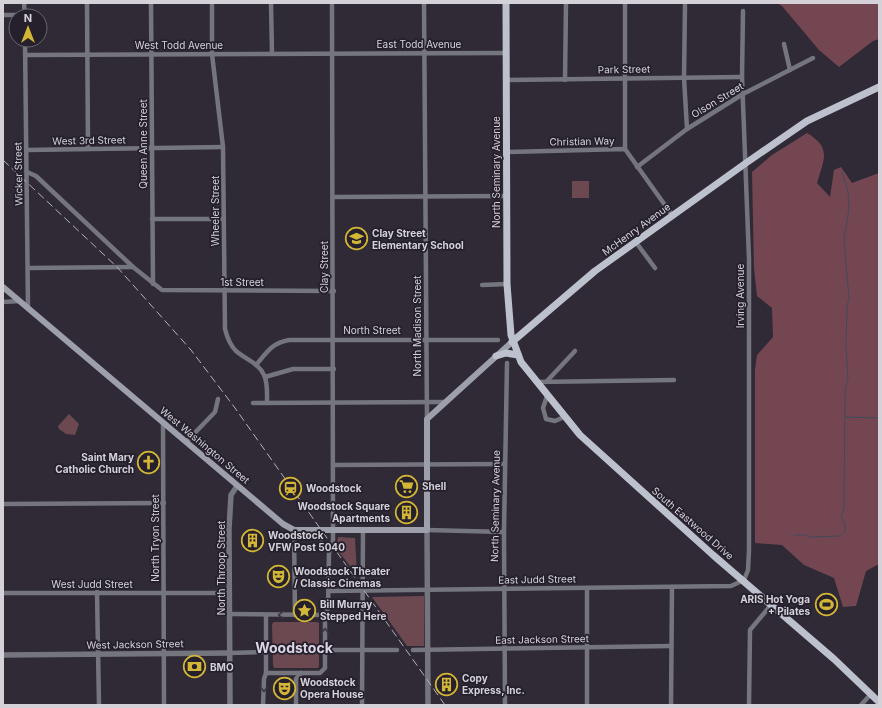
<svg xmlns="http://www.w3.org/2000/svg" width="882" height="708" viewBox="0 0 882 708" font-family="Inter,sans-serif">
  <rect width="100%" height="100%" fill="#2f2a36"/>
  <!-- green -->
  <g fill="#6c4950">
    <rect x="572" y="181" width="17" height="17"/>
    <polygon points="69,414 79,424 75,435 66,434 59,429 58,426"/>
    <polygon points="338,537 355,538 357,575 336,548"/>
    <polygon points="424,596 424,646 407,646 372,597"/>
    <polygon points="274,622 316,622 319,623 319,666 318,668 274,668 273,665 272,624"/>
  </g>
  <!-- forest -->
  <g fill="#744651">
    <polygon points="777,3 879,3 879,39 873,41 839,67 819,50 782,6"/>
    <path d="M807,133C832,148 824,159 817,183L830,197L834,170L841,167L852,183L879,173V564L866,571L856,606L843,607L834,578L804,565L782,545L755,543V370L757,355L773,337L772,308L757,296L754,268L752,172L772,155Z"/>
  </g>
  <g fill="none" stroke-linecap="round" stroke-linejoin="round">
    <!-- stream -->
    <g stroke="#404b5b" stroke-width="1">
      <polyline points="846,417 879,418"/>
      <polyline points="794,535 805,535 811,537 840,536 845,531 845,524 841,517 844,508 845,391 848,378 846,347 847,306 849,299 844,239 849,209 848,191 842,172"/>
    </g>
    <!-- pedestrian -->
    <polyline stroke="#75767d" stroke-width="3.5" points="317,535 329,551"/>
    <!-- minor -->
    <g stroke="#75767d" stroke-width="4.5">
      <polyline points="24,3 25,16"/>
      <polyline points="87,3 88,149"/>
      <polyline points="151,3 153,284"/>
      <path d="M212,3V54L223,147L225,329C227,337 230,345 236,351C245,359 259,363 264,375C268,383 267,394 267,403"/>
      <polyline points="271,3 272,54"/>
      <polyline points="424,3 427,419"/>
      <polyline points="685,5 684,78 687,129"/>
      <polyline points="3,15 25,15"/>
      <polyline points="25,40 28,308"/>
      <polyline points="784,44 790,70"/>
      <polyline points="25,55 506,53"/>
      <polyline points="506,80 742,77"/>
      <polyline points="565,80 566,3"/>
      <polyline points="625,149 625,3"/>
      <polyline points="27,150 223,147"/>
      <polyline points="506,152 625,149 672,215"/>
      <polyline points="637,167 687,129 743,94 813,58"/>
      <polyline points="27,172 36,176 133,267 162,290 334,291"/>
      <polyline points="333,197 506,196"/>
      <polyline points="152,219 224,219"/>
      <polyline points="635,241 655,268"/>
      <polyline points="28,268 133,267"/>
      <polyline points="482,285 507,284"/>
      <polyline points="3,302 20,301"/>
      <path d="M256,365C267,352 272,343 289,340H498"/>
      <polyline points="265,377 293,369 334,369"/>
      <polyline points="547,381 575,351"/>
      <polyline points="536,382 674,380"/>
      <polyline points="547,396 543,408 546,419 555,421 564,417"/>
      <polyline points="253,403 445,402"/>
      <polyline points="163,423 164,705"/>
      <polyline points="186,442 215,412 218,399"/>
      <polyline points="334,465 505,464"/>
      <polyline points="3,504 164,503"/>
      <polyline points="294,530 295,615"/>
      <polyline points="427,530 504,532"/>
      <polyline points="587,588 587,705"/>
      <polyline points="329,591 731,586 744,580 748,570 749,550 749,259 742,77 743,11"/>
      <polyline points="97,592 99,705"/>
      <polyline points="3,593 230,593"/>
      <polyline points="230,614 325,615"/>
      <polyline points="325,615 328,608 329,553 333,541 333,530 332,3"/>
      <polyline points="325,650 397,650"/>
      <polyline points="413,650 671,646"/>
      <polyline points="230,653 266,652"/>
      <polyline points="266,673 320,673 325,668 325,615"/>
      <polyline points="263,705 264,679 266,673 266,616"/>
      <polyline points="296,705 296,679 301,673"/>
      <polyline points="362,705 363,530"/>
      <polyline points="505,705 504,532 507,363"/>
      <polyline points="671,705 672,587"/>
      <polyline points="749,705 750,630 771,605"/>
      <polyline points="861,705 871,694"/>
    </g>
    <!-- tertiary -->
    <g stroke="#75767d" stroke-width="5.5">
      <polyline points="427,530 428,705"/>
      <polyline points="3,655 230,653"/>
      <polyline points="230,705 229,529 231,495 237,486"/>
    </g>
    <!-- secondary -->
    <polyline stroke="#9da0ab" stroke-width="6" points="3,287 283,524 294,530 427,530 427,419 512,342"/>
    <!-- primary -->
    <g stroke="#bdc1ce" stroke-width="7">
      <polyline points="506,3 507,284 511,335 521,362 580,435 713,555 834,659 879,702"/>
      <polyline points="512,342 595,271 746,163 807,121 879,87"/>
      <polyline points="496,356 506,353 518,355"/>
    </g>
    <!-- rail -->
    <polyline stroke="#b3b0b9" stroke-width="1" stroke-dasharray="8 4" stroke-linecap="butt" points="3,160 117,267 191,350 235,408 445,705"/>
  </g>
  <!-- one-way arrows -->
  <defs><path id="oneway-chevron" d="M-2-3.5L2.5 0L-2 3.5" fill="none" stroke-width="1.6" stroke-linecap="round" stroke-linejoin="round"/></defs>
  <g stroke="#393640">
    <use href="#oneway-chevron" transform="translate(281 615) rotate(179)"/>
    <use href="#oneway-chevron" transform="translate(325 631) rotate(-91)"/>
    <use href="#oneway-chevron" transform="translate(264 689) rotate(91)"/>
  </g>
  <!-- icons -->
  <defs>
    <symbol id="school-ring" viewBox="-11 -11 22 22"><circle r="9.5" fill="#25202c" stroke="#d3b635" stroke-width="1.5"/><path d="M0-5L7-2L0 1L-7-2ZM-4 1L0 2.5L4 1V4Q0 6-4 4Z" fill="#d3b635"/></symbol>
    <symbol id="church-ring" viewBox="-11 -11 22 22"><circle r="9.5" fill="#25202c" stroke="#d3b635" stroke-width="1.5"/><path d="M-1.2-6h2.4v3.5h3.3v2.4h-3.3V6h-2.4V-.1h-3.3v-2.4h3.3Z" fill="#d3b635"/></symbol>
    <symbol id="supermarket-ring" viewBox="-11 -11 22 22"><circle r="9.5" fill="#25202c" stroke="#d3b635" stroke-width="1.5"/><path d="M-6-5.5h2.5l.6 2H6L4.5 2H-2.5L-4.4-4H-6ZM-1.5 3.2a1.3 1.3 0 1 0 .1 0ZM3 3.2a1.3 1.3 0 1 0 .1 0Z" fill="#d3b635"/></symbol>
    <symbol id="station-ring" viewBox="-11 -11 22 22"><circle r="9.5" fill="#25202c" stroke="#d3b635" stroke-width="1.5"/><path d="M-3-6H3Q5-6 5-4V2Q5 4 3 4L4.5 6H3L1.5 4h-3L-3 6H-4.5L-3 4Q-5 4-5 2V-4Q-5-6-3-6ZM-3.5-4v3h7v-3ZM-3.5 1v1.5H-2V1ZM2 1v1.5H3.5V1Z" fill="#d3b635"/></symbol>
    <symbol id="building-ring" viewBox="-11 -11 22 22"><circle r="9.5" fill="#25202c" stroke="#d3b635" stroke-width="1.5"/><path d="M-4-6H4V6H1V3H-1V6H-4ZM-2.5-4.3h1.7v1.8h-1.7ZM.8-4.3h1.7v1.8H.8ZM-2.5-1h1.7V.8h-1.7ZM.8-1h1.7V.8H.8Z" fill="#d3b635"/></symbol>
    <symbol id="theatre-ring" viewBox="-11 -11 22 22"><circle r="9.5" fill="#25202c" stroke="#d3b635" stroke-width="1.5"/><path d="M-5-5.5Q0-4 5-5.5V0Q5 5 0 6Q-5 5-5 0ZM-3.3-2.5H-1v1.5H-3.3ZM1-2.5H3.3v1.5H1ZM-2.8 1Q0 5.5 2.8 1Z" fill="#d3b635"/></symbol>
    <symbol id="stadium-ring" viewBox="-11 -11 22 22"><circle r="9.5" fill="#25202c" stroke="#d3b635" stroke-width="1.5"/><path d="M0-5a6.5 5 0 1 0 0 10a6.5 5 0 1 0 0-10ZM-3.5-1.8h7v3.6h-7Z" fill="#d3b635"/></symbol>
    <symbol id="sight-ring" viewBox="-11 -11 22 22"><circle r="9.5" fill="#25202c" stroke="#d3b635" stroke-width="1.5"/><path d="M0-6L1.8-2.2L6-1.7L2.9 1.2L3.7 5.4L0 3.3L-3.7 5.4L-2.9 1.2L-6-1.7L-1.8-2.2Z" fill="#d3b635"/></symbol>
    <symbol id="bank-ring" viewBox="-11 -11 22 22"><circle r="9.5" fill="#25202c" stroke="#d3b635" stroke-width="1.5"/><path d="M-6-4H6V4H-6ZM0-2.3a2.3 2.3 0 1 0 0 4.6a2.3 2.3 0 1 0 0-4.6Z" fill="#d3b635"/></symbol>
  </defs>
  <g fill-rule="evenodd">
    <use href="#school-ring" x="344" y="226" width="25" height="25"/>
    <use href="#church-ring" x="136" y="450" width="25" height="25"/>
    <use href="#supermarket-ring" x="394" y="474" width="25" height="25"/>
    <use href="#station-ring" x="278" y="476" width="25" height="25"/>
    <use href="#building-ring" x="394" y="500" width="25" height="25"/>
    <use href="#building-ring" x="240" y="528" width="25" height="25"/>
    <use href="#theatre-ring" x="266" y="564" width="25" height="25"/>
    <use href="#stadium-ring" x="814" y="592" width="25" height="25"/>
    <use href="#sight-ring" x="292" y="598" width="25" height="25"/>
    <use href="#bank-ring" x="182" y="654" width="25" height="25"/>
    <use href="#building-ring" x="434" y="672" width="25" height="25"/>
    <use href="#theatre-ring" x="272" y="676" width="25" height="25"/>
  </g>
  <g text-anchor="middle" stroke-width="3.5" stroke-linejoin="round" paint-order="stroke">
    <!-- street labels -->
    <g font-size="10" fill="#d4d1d9" stroke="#25202c">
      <text x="419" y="48">East Todd Avenue</text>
      <text x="179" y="49">West Todd Avenue</text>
      <text transform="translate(624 69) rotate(-1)" y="4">Park Street</text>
      <text transform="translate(717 100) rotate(-31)" y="4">Olson Street</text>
      <text transform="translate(89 140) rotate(-1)" y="4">West 3rd Street</text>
      <text transform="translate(582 141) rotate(-1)" y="4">Christian Way</text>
      <text transform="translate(143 144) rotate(-90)" y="4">Queen Anne Street</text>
      <text transform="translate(496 172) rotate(-90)" y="4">North Seminary Avenue</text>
      <text transform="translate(18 174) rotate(-91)" y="4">Wicker Street</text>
      <text transform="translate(215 211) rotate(-90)" y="4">Wheeler Street</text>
      <text transform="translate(636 229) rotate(-36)" y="4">McHenry Avenue</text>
      <text transform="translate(324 267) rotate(-90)" y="4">Clay Street</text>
      <text x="242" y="286">1st Street</text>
      <text transform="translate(740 296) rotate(-90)" y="4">Irving Avenue</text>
      <text transform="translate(417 326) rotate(-90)" y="4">North Madison Street</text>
      <text x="372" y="334">North Street</text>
      <text transform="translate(205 445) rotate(40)" y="4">West Washington Street</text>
      <text transform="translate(495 506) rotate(-89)" y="4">North Seminary Avenue</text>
      <text transform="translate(693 523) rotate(41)" y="4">South Eastwood Drive</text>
      <text transform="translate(155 538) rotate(-90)" y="4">North Tryon Street</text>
      <text transform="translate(221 568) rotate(-90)" y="4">North Throop Street</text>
      <text transform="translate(537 579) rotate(-1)" y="4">East Judd Street</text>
      <text x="92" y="588">West Judd Street</text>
      <text transform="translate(542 639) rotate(-1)" y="4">East Jackson Street</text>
      <text transform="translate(135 644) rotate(-1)" y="4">West Jackson Street</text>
    </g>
    <!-- poi labels -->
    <g font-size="10" font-weight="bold" fill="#d4d1d9" stroke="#25202c" text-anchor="start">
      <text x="372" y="237">Clay Street<tspan x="372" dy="12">Elementary School</tspan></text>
      <text x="134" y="461" text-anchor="end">Saint Mary<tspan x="134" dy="12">Catholic Church</tspan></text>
      <text x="422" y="490">Shell</text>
      <text x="306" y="492">Woodstock</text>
      <text x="390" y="510" text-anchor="end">Woodstock Square<tspan x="390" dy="12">Apartments</tspan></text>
      <text x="268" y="539">Woodstock<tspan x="268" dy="12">VFW Post 5040</tspan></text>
      <text x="294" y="575">Woodstock Theater<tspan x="294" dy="12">/ Classic Cinemas</tspan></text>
      <text x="810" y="603" text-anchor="end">ARIS Hot Yoga<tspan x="810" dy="12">+ Pilates</tspan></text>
      <text x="320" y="608">Bill Murray<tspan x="320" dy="12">Stepped Here</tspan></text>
      <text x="210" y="671">BMO</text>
      <text x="462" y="682">Copy<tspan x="462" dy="12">Express, Inc.</tspan></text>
      <text x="300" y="686">Woodstock<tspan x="300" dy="12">Opera House</tspan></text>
    </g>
    <!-- district labels -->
    <g font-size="14" font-weight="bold" fill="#dcd5e5" stroke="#25202c">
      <text x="294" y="653">Woodstock</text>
    </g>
  </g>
  <!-- border -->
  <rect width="882" height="708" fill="none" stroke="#d4d1d9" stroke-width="8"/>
  <!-- north arrow -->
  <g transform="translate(28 28)"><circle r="19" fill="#25202c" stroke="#6b6771"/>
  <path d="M0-3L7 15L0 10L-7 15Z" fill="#d3b635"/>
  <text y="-6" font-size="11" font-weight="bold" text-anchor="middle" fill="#d4d1d9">N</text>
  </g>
</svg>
